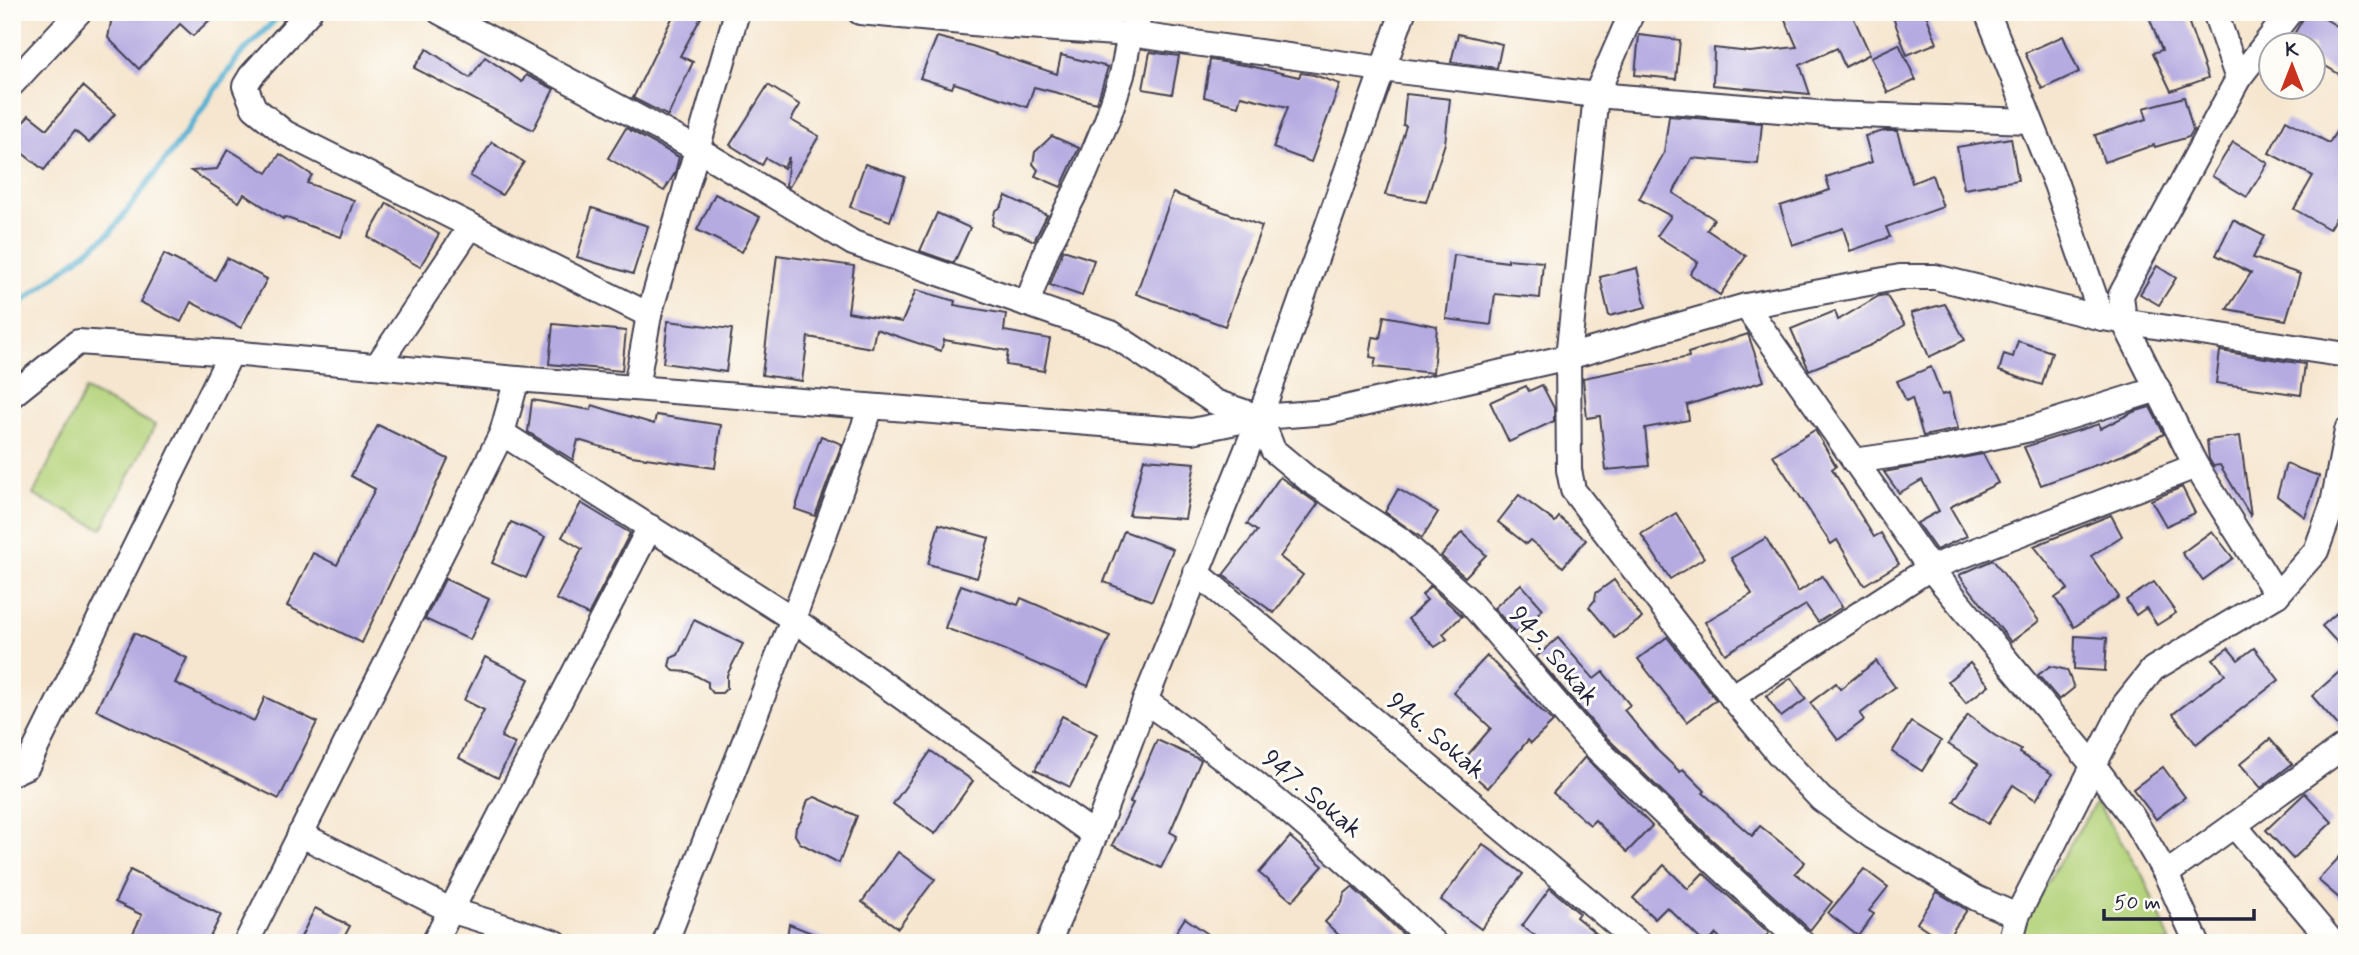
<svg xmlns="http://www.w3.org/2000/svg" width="2359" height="955" viewBox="0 0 2359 955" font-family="Mynerve,sans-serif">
  <rect width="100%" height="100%" fill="#fdfcf7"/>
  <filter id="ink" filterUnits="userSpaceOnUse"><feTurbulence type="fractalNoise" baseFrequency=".0143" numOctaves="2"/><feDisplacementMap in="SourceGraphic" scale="14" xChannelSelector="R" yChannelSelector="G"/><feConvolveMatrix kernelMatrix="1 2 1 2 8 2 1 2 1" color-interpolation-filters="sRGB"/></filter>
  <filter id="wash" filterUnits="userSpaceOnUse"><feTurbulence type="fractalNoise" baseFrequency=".00686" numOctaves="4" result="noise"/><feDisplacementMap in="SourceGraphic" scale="28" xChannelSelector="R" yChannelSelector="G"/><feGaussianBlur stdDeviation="1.57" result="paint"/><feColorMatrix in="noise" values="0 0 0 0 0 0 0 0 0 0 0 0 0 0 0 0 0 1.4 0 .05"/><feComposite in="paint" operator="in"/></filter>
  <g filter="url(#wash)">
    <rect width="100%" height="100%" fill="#f6e6cf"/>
    <!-- green -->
    <g fill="#b4d37a" stroke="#6b7a5a" stroke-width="2">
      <polygon points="85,390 155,425 102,529 33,495"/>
      <polygon points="2096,802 2143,876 2171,943 2020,943 2027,915"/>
    </g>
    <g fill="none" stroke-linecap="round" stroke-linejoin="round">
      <!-- stream -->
      <polyline stroke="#53b0d2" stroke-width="6" points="12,310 110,233 182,138 239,56 283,12"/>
    </g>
    <g id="blocks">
      <!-- building -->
      <g fill="#b5abe1">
        <polygon points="120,12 218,12 193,36 180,24 139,69 108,38 111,22"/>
        <polygon points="675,12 704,12 680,56 693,62 668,116 633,98"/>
        <polygon points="1795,12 1851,12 1870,54 1845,67 1837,48 1800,65 1810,94 1713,85 1714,48 1750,52 1797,47 1784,17"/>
        <polygon points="1891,12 1925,12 1937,43 1907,55"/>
        <polygon points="2147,12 2185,12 2208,78 2171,91 2153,53 2162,50"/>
        <polygon points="2307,12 2313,12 2347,32 2347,79 2314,59 2314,46 2287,46"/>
        <polygon points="1458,34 1502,44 1497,68 1451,62"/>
        <polygon points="1639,35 1680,40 1676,79 1635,75"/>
        <polygon points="2063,36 2079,72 2042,89 2025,53"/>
        <polygon points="937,37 972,46 1057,74 1061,55 1108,67 1097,103 1034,87 1027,107 954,83 952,88 920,78"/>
        <polygon points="1899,44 1916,80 1888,93 1871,57"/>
        <polygon points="427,49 470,78 485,57 522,82 526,75 554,89 533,130 414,68"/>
        <polygon points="1150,52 1179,56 1172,94 1143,89"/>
        <polygon points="1210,60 1250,66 1299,77 1301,73 1314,75 1340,84 1311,162 1273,148 1288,107 1241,96 1238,106 1204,97"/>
        <polygon points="768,85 800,105 791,120 819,136 789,187 786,185 789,157 784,168 766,158 762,165 730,145"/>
        <polygon points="83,86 115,114 89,143 75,131 44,170 12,145 12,137 29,115 47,129"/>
        <polygon points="1406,94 1450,99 1445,143 1426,202 1385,195 1406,126 1403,125"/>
        <polygon points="2184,97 2193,130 2189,137 2155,147 2154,145 2104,162 2095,135 2147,119 2144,108"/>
        <polygon points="2347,114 2347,199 2329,229 2294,209 2313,176 2269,153 2286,120 2329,143"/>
        <polygon points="1669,116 1762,123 1758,164 1692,158 1673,193 1714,219 1707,230 1746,256 1720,295 1690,274 1698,262 1657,236 1671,216 1639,199 1664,153"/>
        <polygon points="626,128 679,157 675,173 664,191 608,158"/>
        <polygon points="1884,131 1897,131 1912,183 1932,175 1943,207 1886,227 1890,237 1850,251 1843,228 1792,245 1780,206 1830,190 1826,177 1872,162 1865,136"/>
        <polygon points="1052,136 1079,148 1061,187 1035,176 1038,170 1033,164 1035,152"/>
        <polygon points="2011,138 2018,180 1964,189 1957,147"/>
        <polygon points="492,142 524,162 502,195 470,176"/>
        <polygon points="2233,142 2268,163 2247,197 2212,176"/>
        <polygon points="228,149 267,173 280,154 312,175 307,183 354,200 341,237 284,217 283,219 244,194 239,202 191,171 217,169"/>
        <polygon points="865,164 905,177 890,221 850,207"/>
        <polygon points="1173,193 1262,226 1225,326 1136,294"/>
        <polygon points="715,194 760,217 742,252 697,230"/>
        <polygon points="1006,196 1047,215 1034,241 1017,233 1002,231 992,225 995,211 1001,207"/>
        <polygon points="387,203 439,234 420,267 368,237"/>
        <polygon points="592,208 648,226 633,274 577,257"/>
        <polygon points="937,213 970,228 954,263 920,251"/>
        <polygon points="2233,220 2264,236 2253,258 2300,274 2286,320 2227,309 2251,273 2216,255"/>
        <polygon points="1063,250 1094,260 1082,296 1050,285"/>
        <polygon points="164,254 215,280 227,258 267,279 241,328 191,302 181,322 140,302"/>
        <polygon points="777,255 854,266 848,312 902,322 916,290 955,301 954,305 1006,314 1004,331 1050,339 1044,371 1006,365 1008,351 944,340 941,351 876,329 872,348 808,337 802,381 762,375"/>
        <polygon points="1454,255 1508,262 1508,259 1543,262 1540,298 1495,294 1491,325 1446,319"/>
        <polygon points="2157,266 2176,278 2159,305 2140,294"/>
        <polygon points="1637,268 1646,307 1609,316 1600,277"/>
        <polygon points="1886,295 1905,325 1871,345 1809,370 1791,329 1835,311 1838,320 1879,296"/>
        <polygon points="1945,304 1965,340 1929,357 1911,313"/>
        <polygon points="1384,316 1437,326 1433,373 1374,367 1376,358 1370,357 1373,337 1380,338"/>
        <polygon points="668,321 732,329 726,372 663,363"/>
        <polygon points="553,324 626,331 622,371 549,364"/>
        <polygon points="1748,334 1764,381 1687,405 1689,420 1645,428 1649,466 1606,470 1600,416 1587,418 1583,378 1689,357 1688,353"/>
        <polygon points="2018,341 2052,352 2042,385 1999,371 2004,354 2013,357"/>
        <polygon points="2220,351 2305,364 2301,395 2216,383"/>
        <polygon points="1931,367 1942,395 1949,393 1958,429 1923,436 1912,398 1906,401 1897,381"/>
        <polygon points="1542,385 1554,408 1554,421 1509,442 1490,402 1526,386 1529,391"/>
        <polygon points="532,400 591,410 592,405 654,424 656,415 721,425 715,468 632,456 578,440 573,460 528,432"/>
        <polygon points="2150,407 2164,434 2123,455 2041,485 2024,447 2099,424 2100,429 2133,412"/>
        <polygon points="378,425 448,459 362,643 287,606 313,553 337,565 375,489 351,476"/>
        <polygon points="1815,430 1836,466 1832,469 1874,537 1881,533 1899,564 1864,585 1837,540 1831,544 1773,455"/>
        <polygon points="821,436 842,444 815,516 795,509"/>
        <polygon points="2240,436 2251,517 2220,465 2213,466 2209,459 2207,440"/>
        <polygon points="1983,454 1998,483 1950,507 1967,536 1936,550 1917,523 1939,511 1922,480 1899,493 1884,472"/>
        <polygon points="1144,459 1195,463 1185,519 1129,515"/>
        <polygon points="2286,464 2319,476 2305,517 2277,496"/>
        <polygon points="1280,477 1318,504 1280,557 1303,575 1274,613 1223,575 1257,531 1247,524"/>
        <polygon points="2182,487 2195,513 2166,526 2151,500"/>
        <polygon points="1398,489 1438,512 1422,538 1385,512"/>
        <polygon points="1519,495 1555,522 1559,517 1586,540 1563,567 1530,540 1526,544 1498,522"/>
        <polygon points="581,503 630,533 588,615 556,599 582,549 562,537"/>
        <polygon points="1676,513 1704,558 1670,579 1641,534"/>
        <polygon points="2111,515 2122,536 2091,556 2119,597 2074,627 2055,598 2068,589 2034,546"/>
        <polygon points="511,522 545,537 526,578 492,563"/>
        <polygon points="939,524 989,538 977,578 928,564"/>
        <polygon points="1124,531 1173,549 1152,601 1104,582"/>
        <polygon points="2212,531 2233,558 2203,580 2182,553"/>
        <polygon points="1462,532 1486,555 1465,577 1441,556"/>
        <polygon points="1766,538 1798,592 1822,576 1842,607 1818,622 1806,605 1725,654 1705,622 1752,594 1731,558"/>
        <polygon points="1993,560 2039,621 2011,642 1959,575"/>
        <polygon points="445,579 489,599 470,640 425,619"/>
        <polygon points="1614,580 1642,618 1615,638 1589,607 1595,600 1596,593"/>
        <polygon points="2154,582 2176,613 2157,625 2146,608 2136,615 2126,600"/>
        <polygon points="1521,584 1543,609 1516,633 1494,608"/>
        <polygon points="961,585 1018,605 1021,598 1110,636 1088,686 997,647 945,628"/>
        <polygon points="1430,586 1462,616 1443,634 1447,639 1435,647 1408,619 1427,600 1422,595"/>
        <polygon points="2347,604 2347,653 2322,626"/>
        <polygon points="694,620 743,644 727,675 727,688 722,693 713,693 708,687 708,682 689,672 674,671 669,666 671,658 678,655"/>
        <polygon points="134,633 187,658 175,683 254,721 265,697 317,722 279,799 96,710"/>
        <polygon points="2075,636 2107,638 2105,671 2074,669"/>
        <polygon points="1667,637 1716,700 1687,722 1638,659"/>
        <polygon points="1558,638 1594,679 1603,672 1630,705 1624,710 1658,751 1680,772 1683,769 1705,791 1703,793 1752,836 1760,826 1805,862 1795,873 1832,902 1810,930 1708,836 1598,729 1536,657"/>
        <polygon points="2228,648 2238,660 2254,648 2279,680 2196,744 2173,714 2225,674 2213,659"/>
        <polygon points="1487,656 1553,722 1531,743 1528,740 1488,788 1460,764 1491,728 1453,692"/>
        <polygon points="485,657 529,679 501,737 515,744 498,778 459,758 484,710 464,700"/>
        <polygon points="1876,661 1895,687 1860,714 1864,720 1838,740 1810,703 1836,683 1840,689"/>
        <polygon points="1970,663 1989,685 1966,703 1948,681"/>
        <polygon points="2347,665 2347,729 2342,730 2312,696"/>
        <polygon points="2050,666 2067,670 2074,688 2059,700 2038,675"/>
        <polygon points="1791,678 1806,699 1781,717 1766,696"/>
        <polygon points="1968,715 1994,735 2021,750 2020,753 2052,774 2036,800 2013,785 1988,824 1954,801 1978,764 1948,744"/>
        <polygon points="1062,716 1097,734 1070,787 1035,770"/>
        <polygon points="1911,722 1941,741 1922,771 1892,752"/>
        <polygon points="2270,739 2292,764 2261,788 2240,764"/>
        <polygon points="1157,740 1201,760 1170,832 1177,836 1161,868 1112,845 1133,803 1130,802"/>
        <polygon points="931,751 973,781 935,834 893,804"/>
        <polygon points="1585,757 1652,826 1627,852 1595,820 1590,825 1553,793"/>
        <polygon points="2163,767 2185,797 2156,819 2133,789"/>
        <polygon points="2305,793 2332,822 2293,859 2266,830"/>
        <polygon points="815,797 857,816 839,863 800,843 795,835 796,827 801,821 808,800"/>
        <polygon points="1290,837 1323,866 1292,901 1259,873"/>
        <polygon points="1483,844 1523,874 1481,929 1441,900"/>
        <polygon points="2347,849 2347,905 2318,880"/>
        <polygon points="898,852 935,879 898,928 862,902"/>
        <polygon points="1664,865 1688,889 1703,873 1769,933 1759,943 1725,943 1716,934 1708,943 1704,943 1667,907 1655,919 1633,898"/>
        <polygon points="1864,869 1888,887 1869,911 1874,914 1858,936 1828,913"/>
        <polygon points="130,870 221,915 207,943 191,937 188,943 128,943 142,915 115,902"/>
        <polygon points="1352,887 1386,918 1412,943 1347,943 1325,922 1342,903 1344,894"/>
        <polygon points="1550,888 1579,913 1576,917 1608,943 1545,943 1522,926"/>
        <polygon points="1937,892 1967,910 1945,942 1917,923"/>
        <polygon points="315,908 350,926 341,943 298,943"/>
        <polygon points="1185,918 1221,943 1169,943"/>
        <polygon points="789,924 834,942 834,943 786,943"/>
      </g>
    </g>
  </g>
  <g filter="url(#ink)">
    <use href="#blocks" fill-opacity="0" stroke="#423f51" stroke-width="2"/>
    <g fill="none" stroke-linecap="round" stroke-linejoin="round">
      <defs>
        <g id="minor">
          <polyline points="309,12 251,76 245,86 254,108 285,133 649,315"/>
          <polyline points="440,12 699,150 853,243 1111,333 1215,402 1259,417"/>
          <polyline points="860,12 983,24 1130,34 1382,69 1596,95 1830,114 2030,121"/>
          <polyline points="1632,12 1596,95 1568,357 1569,470 1573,490 1732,697 1779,754 1821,799 1873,837 1976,898 2017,916"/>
          <polyline points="1987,12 2056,184 2102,318"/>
          <polyline points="2215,12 2238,79"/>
          <polyline points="12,84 79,12"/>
          <polyline points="1027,304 1047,249 1085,173 1107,120 1122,75 1130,34 1142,12"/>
          <polyline points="1746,306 1930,568 2094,766 2133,818 2166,874 2197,943"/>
          <polyline points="377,366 471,226"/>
          <polyline points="636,387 649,315 737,12"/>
          <polyline points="12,395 78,342 231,353 517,379 1192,431 1260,417 1328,412 1568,357 1746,306 1900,277 1935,277 2102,318 2347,355"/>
          <polyline points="1260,417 1273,450 1309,480 1398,538 1468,600 1587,739 1698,847 1802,943"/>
          <polyline points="502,433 793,619 1095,835"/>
          <polyline points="1854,461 1937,449 2030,429 2158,389"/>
          <polyline points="1196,572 1639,943"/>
          <polyline points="2277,595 2196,466 2124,322 2121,295 2238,79 2290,12"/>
          <polyline points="1732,697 1930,568 2196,466"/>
          <path d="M1145,701C1251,774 1341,854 1434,943"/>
          <polyline points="12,773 27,766 231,353"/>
          <polyline points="2234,825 2333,943"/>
          <polyline points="300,834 450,910 556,943"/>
          <polyline points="2166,874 2347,744"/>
          <polyline points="246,943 502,433 517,379"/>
          <polyline points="434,943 650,527"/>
          <polyline points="665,943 793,619 871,407"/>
          <polyline points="1048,943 1095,835 1145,701 1260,417 1403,12"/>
          <polyline points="2010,943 2017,916 2125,704 2153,669 2277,595 2316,551 2333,504 2347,431"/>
        </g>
      </defs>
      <!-- minor casing -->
      <use href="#minor" stroke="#423f51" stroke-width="28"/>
      <!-- minor -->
      <use href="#minor" stroke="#fff" stroke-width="24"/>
    </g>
  </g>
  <g text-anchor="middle" stroke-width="6" stroke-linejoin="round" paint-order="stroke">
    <!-- street labels -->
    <g font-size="26" fill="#22223b" stroke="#fdfcf7">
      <text transform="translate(1555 655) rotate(49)" y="9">945. Sokak</text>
      <text transform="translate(1437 735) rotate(40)" y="9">946. Sokak</text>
      <text transform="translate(1313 793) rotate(40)" y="9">947. Sokak</text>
    </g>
  </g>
  <!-- margin -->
  <rect width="2359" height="955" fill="none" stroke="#fdfcf7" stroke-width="42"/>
  <!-- north arrow -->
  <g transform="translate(2292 66)"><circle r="33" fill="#fdfcf7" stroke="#a5a5ac" stroke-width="2"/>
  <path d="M0-5L12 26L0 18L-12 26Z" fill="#c8321e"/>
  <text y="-10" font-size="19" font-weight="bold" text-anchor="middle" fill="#22223b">K</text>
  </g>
  <!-- scale -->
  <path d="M2104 909v10h150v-10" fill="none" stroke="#22223b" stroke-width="3.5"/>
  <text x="2114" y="909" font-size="21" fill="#22223b" stroke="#fdfcf7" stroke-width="5" paint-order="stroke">50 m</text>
</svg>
